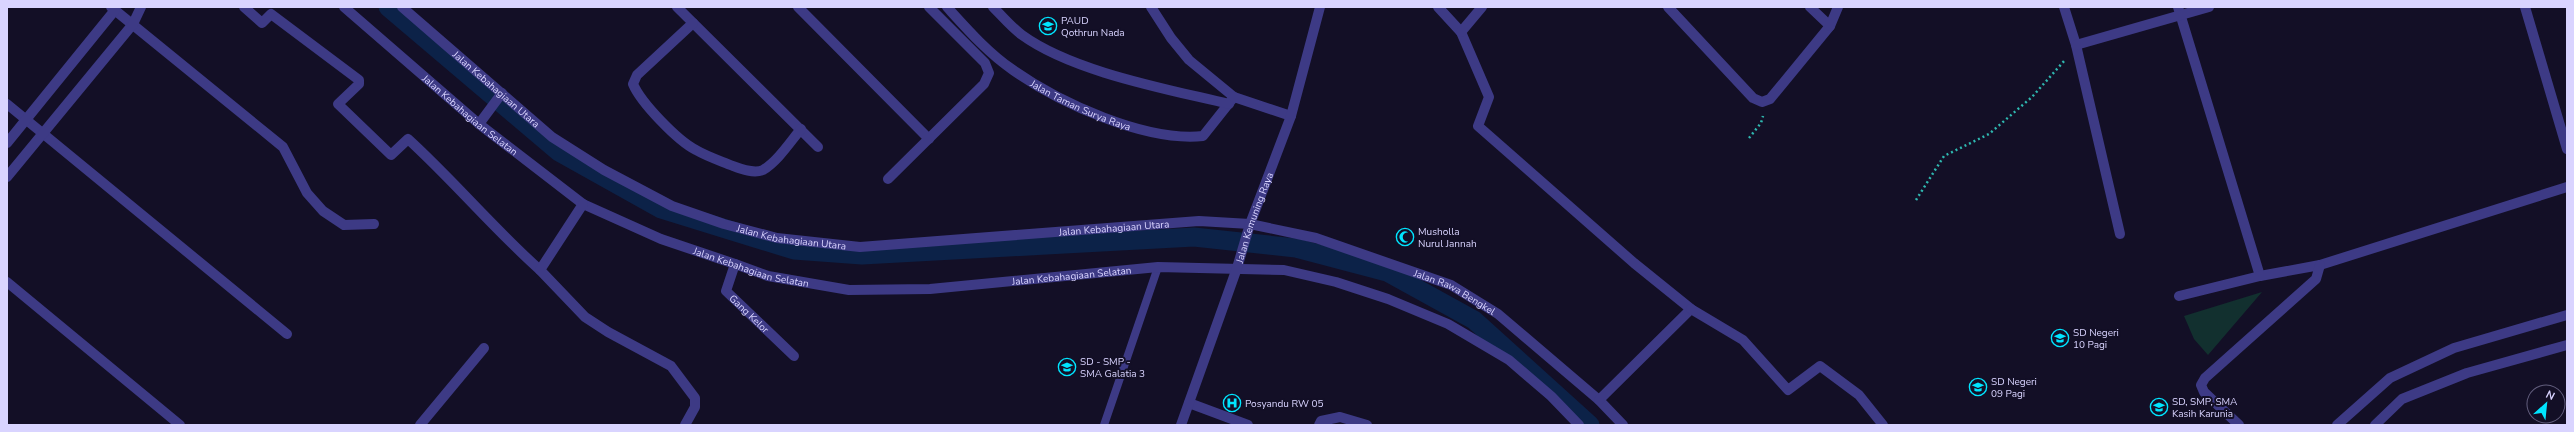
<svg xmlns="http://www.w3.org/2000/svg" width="2574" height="432" viewBox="0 0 2574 432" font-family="'Nunito Sans',sans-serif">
  <rect width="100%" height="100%" fill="#130f26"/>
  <!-- green -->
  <polygon fill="#12302f" points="2262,292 2208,355 2194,339 2184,316"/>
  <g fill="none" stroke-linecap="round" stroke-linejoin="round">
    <!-- canal -->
    <polyline stroke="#0c2248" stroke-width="19" points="388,7 559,152 661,209 794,250 862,255 1194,237 1296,248 1387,272 1474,320 1590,425"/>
    <!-- path -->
    <g stroke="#2fb8b0" stroke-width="2.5" stroke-dasharray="2 3" stroke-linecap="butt">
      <polyline points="1749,138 1761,123 1763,116"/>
      <polyline points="1916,200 1944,156 1989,134 2032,97 2065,60"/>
    </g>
    <!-- service -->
    <polyline stroke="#3d3a85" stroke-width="8" points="1104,425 1158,267"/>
    <!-- minor -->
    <g stroke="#3d3a85" stroke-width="10">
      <polyline points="111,7 283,147 307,193 323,211 344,225 374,224"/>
      <path d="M244,7L262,23L271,14L359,80V84L338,104L391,155L408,139C454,181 494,229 540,270"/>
      <path id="s1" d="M344,7L479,124L583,204L661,239L735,264L768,276L849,290L930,289L1158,267L1284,270L1336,282L1388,299L1448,324L1509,360L1551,396L1579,425"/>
      <path id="s2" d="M402,7L552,137L604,170L672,206L724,224L777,238L860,247L1199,221L1250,224L1316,238L1451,285L1498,314L1599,400L1623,425"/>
      <polyline points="677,7 818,147"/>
      <polyline points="798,7 929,139"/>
      <path id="s3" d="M947,7C967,29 988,53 1013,70C1060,103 1145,142 1203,136L1234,97"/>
      <path d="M993,7C1002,16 1011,27 1022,35C1073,72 1167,89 1229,104"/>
      <polyline points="1151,7 1171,38 1189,60 1234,97 1291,116"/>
      <polyline points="1438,7 1461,32 1489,97 1478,126 1634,263 1691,309 1599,400"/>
      <polyline points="1668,7 1753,98 1762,102 1770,99 1830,26 1838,7"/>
      <polyline points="1810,7 1830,26"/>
      <polyline points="2064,7 2076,45 2120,234"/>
      <polyline points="2178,7 2260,276"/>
      <polyline points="2525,7 2567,149"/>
      <path d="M693,23L637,75L633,84C641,103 678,141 696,150C708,157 721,161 733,166C741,169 754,174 763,170C778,161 790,142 801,129"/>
      <polyline points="1461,32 1482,7"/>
      <polyline points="2076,45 2209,7"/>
      <polyline points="7,104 287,334"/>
      <polyline points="479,124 502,93"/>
      <polyline points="7,143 115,10"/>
      <polyline points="7,177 133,24 141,7"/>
      <polyline points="888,179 984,84 989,73 985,63 929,7"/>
      <polyline points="583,204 540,270 585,317 608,332 671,366 695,398 695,407 685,425"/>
      <path id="s4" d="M735,264L726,291L794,356"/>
      <polyline points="7,282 180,425"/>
      <polyline points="2179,296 2260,276 2320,265 2567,187"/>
      <polyline points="1691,309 1743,340 1788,390 1820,366 1859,395 1883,425"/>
      <polyline points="1189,403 1248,425"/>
      <polyline points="420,425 484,348"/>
      <polyline points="1319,425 1321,421 1340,417 1367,425"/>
      <polyline points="2239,425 2204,392 2201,385 2205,378 2316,279 2320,265"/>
      <polyline points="2337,425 2390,378 2454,348 2567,315"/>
      <polyline points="2375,425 2402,399 2467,373 2567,345"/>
    </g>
    <!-- tertiary -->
    <path stroke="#3d3a85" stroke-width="10" id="s5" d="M1181,425L1237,268L1250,224L1291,116L1320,7"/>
  </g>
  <!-- icons -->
  <defs>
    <symbol id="school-ring" viewBox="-11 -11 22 22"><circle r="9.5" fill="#130f26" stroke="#00e5ff" stroke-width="1.5"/><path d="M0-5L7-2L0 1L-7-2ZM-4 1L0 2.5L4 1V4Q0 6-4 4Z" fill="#00e5ff"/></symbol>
    <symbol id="mosque-ring" viewBox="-11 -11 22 22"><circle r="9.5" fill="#130f26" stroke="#00e5ff" stroke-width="1.5"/><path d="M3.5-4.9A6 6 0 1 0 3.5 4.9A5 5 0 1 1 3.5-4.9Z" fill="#00e5ff"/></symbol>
    <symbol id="hospital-ring" viewBox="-11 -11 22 22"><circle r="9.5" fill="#130f26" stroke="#00e5ff" stroke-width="1.5"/><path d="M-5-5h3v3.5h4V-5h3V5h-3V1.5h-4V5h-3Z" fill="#00e5ff"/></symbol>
  </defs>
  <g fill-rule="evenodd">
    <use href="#school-ring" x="1038" y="16" width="20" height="20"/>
    <use href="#mosque-ring" x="1395" y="227" width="20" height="20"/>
    <use href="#school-ring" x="2050" y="328" width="20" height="20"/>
    <use href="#school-ring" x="1057" y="357" width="20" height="20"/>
    <use href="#school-ring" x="1968" y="377" width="20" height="20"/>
    <use href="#hospital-ring" x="1222" y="393" width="20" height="20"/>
    <use href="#school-ring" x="2149" y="397" width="20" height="20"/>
  </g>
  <g text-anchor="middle" stroke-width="4" stroke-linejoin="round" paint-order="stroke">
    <!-- poi labels -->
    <g font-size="10" fill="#d9d4ff" stroke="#130f26" text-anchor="start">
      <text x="1061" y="24">PAUD<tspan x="1061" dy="12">Qothrun Nada</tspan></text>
      <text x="1418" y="235">Musholla<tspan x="1418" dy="12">Nurul Jannah</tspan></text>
      <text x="2073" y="336">SD Negeri<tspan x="2073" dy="12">10 Pagi</tspan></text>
      <text x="1080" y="365">SD - SMP -<tspan x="1080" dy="12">SMA Galatia 3</tspan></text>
      <text x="1991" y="385">SD Negeri<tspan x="1991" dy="12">09 Pagi</tspan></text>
      <text x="2172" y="405">SD, SMP, SMA<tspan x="2172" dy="12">Kasih Karunia</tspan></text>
      <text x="1245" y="407">Posyandu RW 05</text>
    </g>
    <!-- street labels -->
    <g font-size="10" fill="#d9d4ff" stroke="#130f26">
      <text dy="4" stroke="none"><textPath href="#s2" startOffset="125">Jalan Kebahagiaan Utara</textPath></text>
      <text dy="4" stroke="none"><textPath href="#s3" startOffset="168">Jalan Taman Surya Raya</textPath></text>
      <text dy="4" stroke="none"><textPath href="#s1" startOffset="166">Jalan Kebahagiaan Selatan</textPath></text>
      <text dy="4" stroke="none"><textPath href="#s5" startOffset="220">Jalan Kemuning Raya</textPath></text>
      <text dy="4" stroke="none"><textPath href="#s2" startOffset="785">Jalan Kebahagiaan Utara</textPath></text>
      <text dy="4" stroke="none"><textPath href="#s2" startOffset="461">Jalan Kebahagiaan Utara</textPath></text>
      <text dy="4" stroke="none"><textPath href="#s1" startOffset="490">Jalan Kebahagiaan Selatan</textPath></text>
      <text dy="4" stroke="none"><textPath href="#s1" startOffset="814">Jalan Kebahagiaan Selatan</textPath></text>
      <text dy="4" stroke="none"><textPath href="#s2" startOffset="1138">Jalan Rawa Bengkel</textPath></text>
      <text dy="4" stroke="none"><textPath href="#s4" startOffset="61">Gang Kelor</textPath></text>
    </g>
  </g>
  <!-- border -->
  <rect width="2574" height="432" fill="none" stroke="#d9d4ff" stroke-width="16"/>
  <!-- north arrow -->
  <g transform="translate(2546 404) rotate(27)"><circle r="19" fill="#130f26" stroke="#625e7d"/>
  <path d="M0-3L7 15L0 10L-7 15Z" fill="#00e5ff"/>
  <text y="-6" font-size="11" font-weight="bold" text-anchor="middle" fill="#d9d4ff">N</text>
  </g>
</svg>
